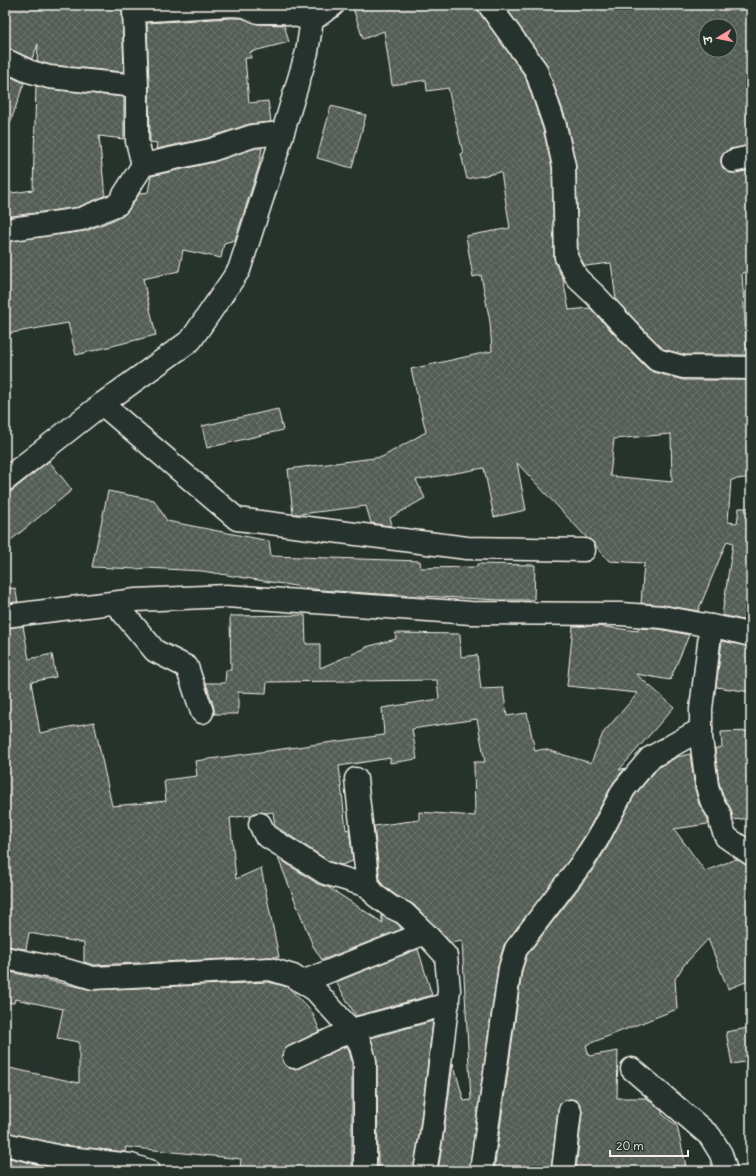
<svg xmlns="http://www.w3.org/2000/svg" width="756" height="1176" viewBox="0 0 756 1176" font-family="Delius,'Playpen Sans Deva',sans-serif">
  <defs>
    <pattern id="building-cross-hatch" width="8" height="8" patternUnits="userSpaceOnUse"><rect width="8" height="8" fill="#525c55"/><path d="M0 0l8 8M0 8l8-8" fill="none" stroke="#6c746d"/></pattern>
  </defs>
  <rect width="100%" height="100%" fill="#26332d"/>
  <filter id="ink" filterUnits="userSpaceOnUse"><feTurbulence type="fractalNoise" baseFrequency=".025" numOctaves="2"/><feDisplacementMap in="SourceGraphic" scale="8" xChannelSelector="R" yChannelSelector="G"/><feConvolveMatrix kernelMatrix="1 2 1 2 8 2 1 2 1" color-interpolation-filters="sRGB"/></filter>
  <g filter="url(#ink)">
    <!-- building -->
    <g fill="url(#building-cross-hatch)" stroke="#f4f1e8" fill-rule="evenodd">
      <polygon points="5,5 123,5 122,12 124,72 51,65 37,61 38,44 32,59 10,49 5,48"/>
      <path d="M352,5H477L479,12L525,76L543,129L552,168L554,258L555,263L563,279L569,310L590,308L626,347L648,369L654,372L683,380H749V382H751V477L731,480L728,522L737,523L739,508H751V622L722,615L733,543L727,541L698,611L664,605L641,603L644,563L609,561L596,546L595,544L588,539L517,463L526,510L494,517L484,468L416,480L425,498L390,518L392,525L389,526L371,523L366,506L300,514H293L288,469L382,457L426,432L411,369L492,351L490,322L481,275L473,277L466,236L510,228L501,172L467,179L461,154L463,153L448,88L427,91L426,80L392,85L384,31L363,39ZM671,434L672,482L610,476L614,439Z"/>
      <path d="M504,5H751V145L730,149L725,152L721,157V163L724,169L730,173H736L751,170V271L742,273L747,355H685L663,349L616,300L611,263L585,266L578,254L576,166L567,122L546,63ZM706,26H730V50H706Z"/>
      <polygon points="231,18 242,18 258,24 284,25 289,42 250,52 251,58 245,58 249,103 268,101 271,122 249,124 208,138 156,149 157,143 150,142 150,139 149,86 147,23"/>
      <polygon points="5,74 24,83 8,129 5,128"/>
      <polygon points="36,86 48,89 124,97 124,139 99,136 105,196 78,207 5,217 5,194 33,190"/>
      <polygon points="331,106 366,115 352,168 317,158"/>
      <polygon points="256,148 262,148 259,166 235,240 224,243 221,258 183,250 179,271 143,279 156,335 76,355 68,323 5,334 5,242 86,231 123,216 128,211 139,194 148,192 151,176 214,162"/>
      <polygon points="278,409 283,430 207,448 202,426"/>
      <polygon points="49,461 72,490 5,545 5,495 13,490"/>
      <polygon points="108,491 154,500 167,521 269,541 271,556 420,561 421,568 477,567 477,564 535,565 534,600 501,600 380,594 320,590 202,571 147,568 137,569 92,567"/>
      <polygon points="15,588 18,602 5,603 5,589"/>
      <polygon points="305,615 306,644 320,644 320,668 366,648 366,647 396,639 395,633 460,634 461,657 477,655 481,689 503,688 507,716 527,713 535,751 544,749 591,763 603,733 638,693 567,686 573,626 597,626 638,631 638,628 660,629 689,635 670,680 636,674 674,707 619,770 625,768 613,783 587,832 574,853 504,945 498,966 469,1171 438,1171 443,1139 453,1063 464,1101 471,1100 462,941 451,943 434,925 413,904 397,896 385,887 380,881 374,826 419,820 419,812 475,816 474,762 485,762 477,719 412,729 417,759 390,763 390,758 339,766 346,830 349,829 353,861 342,865 330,862 275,826 273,812 266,813 261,812 255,813 252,815 230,818 236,879 261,868 279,957 269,957 94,965 84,962 84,943 29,933 26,949 5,946 5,885 6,885 7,833 5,824 5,628 23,626 29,659 52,654 56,677 31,682 40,733 94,722 112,806 166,801 164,780 197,776 195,761 384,735 382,708 439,699 437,680 267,682 266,693 238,692 238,714 214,714 214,708 206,683 225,683 226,670 231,670 230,616"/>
      <polygon points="722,641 751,647 751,692 716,687"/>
      <polygon points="751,731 751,818 733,820 731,809 723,795 719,783 715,749 722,747 721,732"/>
      <polygon points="690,754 695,789 699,804 708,819 708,824 674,829 705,871 736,859 748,866 751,875 751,980 728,989 708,939 684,965 675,979 677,1009 586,1045 589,1056 618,1051 617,1098 647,1098 662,1111 662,1114 677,1126 686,1166 666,1166 666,1171 576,1171 582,1112 581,1106 578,1101 571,1099 565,1100 560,1103 558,1109 551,1171 494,1171 522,971 527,955 595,867 609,844 634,796 658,768 677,757"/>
      <polygon points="278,858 318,884 328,887 383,923 381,915 397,923 402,929 322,960 313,946"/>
      <polygon points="418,949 432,995 356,1016 336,982"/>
      <polygon points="5,971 93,990 268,982 288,987 312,1012 320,1031 289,1046 284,1050 282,1056 283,1062 287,1067 293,1069 299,1068 346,1046 349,1050 352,1063 352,1167 319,1170 319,1171 240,1171 241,1159 126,1147 125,1152 62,1145 5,1132 5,1067 79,1083 79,1042 57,1038 63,1009 15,999 14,1003 5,1002"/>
      <polygon points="433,1021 419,1135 413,1171 380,1171 380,1166 378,1166 377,1061 371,1038"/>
      <polygon points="748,1028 751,1044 751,1061 732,1064 726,1032"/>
      <polygon points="5,1157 57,1169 73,1171 5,1171"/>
    </g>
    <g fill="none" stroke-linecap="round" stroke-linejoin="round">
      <defs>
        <g id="minor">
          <polyline points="489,5 536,70 555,126 564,166 566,257 577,278 596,296 635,338 657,360 683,367 751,368"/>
          <polyline points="5,60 28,71 49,77 137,86"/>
          <polyline points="733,161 751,157"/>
          <polyline points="143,165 137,141 137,86 134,11 231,5 245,6 258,12 284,12 312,20"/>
          <polyline points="5,230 81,219 118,204 143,165 211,150 253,136 282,133"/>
          <polyline points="102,404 237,519 467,548 584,550"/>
          <polyline points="115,603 155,651 187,667 202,712"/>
          <polyline points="711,626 701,709 701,738 707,786 711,800 720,815 721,824 726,837 751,854"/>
          <polyline points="356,779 368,886"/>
          <polyline points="260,824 265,835 325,873 368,886 376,896 391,907 404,913 425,933 446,956 449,990 431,1137 425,1171"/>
          <polyline points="5,958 66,970 93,978 270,969 293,976 315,990 351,1030 360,1043 365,1061 365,1171"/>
          <polyline points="302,982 425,933"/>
          <polyline points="294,1057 351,1030 448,1004"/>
          <polyline points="632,1069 710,1136 721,1154 726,1171"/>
          <polyline points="5,1144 60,1157 131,1165 149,1171"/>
          <polyline points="481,1171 510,968 516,949 584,860 598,838 624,789 650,758 701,729"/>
          <polyline points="563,1171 570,1111"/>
        </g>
        <polyline id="tertiary" points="5,480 102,404 191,340 239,270 277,152 307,52 312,20 333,5"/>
        <polyline id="secondary" points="5,616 136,600 227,596 471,613 621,614 662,617 727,629 751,635"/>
      </defs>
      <!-- minor casing -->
      <use href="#minor" stroke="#f4f1e8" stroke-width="25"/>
      <!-- tertiary casing -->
      <use href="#tertiary" stroke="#f4f1e8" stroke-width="25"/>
      <!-- secondary casing -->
      <use href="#secondary" stroke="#f4f1e8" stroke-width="25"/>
      <!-- minor -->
      <use href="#minor" stroke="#26332d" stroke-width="22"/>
      <!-- tertiary -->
      <use href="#tertiary" stroke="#26332d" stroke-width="22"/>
      <!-- secondary -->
      <use href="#secondary" stroke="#26332d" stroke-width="22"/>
    </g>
  </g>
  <!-- margin -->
  <rect width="756" height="1176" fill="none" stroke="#26332d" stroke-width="20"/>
  <rect x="10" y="10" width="736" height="1156" fill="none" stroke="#f4f1e8" stroke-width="1.5" filter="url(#ink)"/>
  <!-- north arrow -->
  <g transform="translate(718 38) rotate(260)"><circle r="19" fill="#26332d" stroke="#787f78"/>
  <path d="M0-3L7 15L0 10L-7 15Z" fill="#ff9aa2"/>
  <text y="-6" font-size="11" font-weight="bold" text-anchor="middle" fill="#f4f1e8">उ</text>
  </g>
  <!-- scale -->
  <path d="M610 1150v6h78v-6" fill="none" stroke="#f4f1e8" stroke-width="2"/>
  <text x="616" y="1150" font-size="12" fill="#f4f1e8" stroke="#26332d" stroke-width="3" paint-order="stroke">20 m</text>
</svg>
